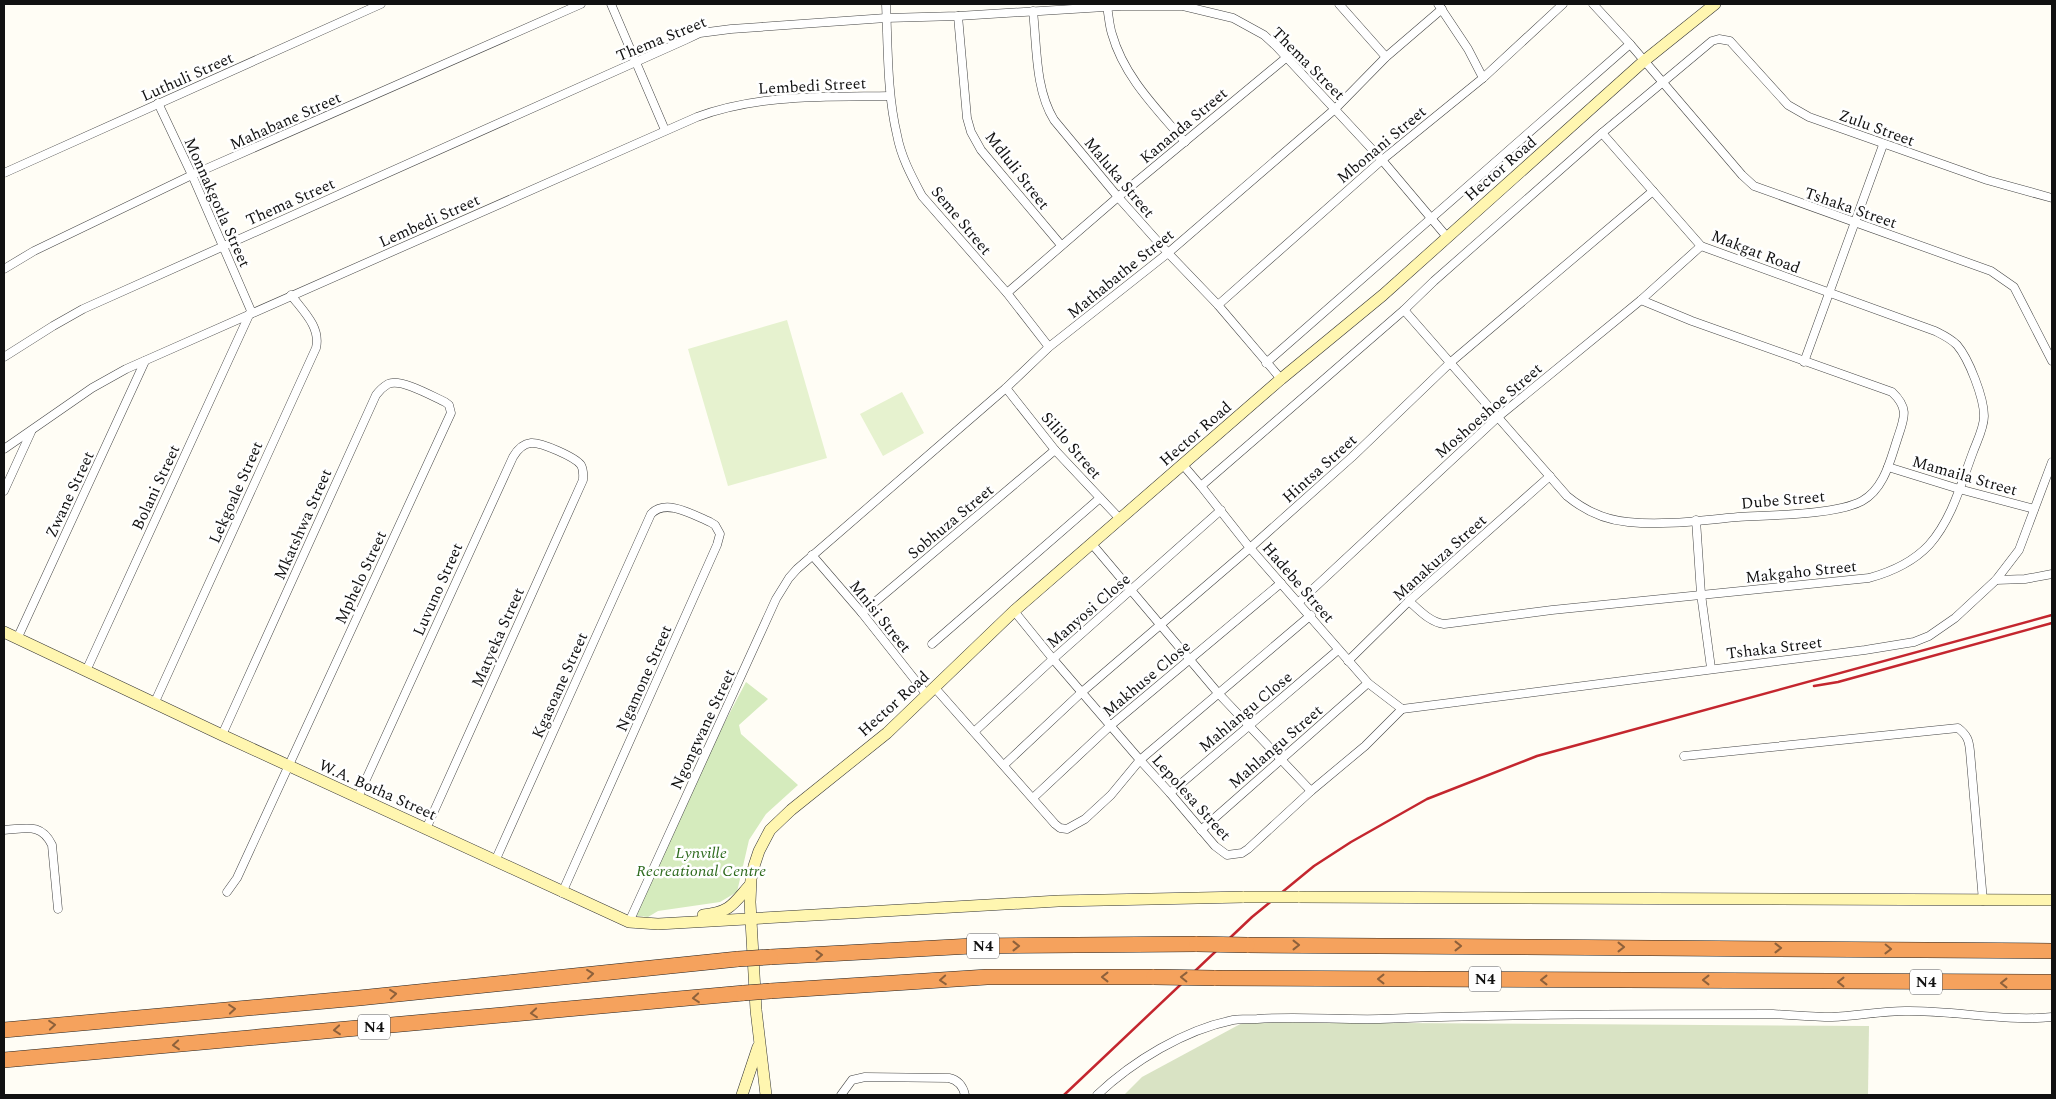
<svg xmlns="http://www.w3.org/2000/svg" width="2056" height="1099" viewBox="0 0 2056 1099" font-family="Spectral,serif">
  <rect width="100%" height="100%" fill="#fffdf5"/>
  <!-- green -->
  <polygon fill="#d5ebbd" points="746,682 768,699 739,725 741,734 798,785 766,814 749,840 737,892 720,902 658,911 648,917 628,915 687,794"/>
  <!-- cemetery -->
  <polygon fill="#d9e3c4" points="1244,1022 1869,1026 1868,1095 1124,1095 1142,1077"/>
  <!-- pitch -->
  <g fill="#e6f2cf">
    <polygon points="787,320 827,458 728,486 688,349"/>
    <polygon points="902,392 924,433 883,456 860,414"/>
  </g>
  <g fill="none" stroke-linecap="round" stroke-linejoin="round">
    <defs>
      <g id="street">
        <polyline points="611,4 665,130"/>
        <path d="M886,4C888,47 887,93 897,135C901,157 912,177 922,196L1007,293L1049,347"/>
        <polyline points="1339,4 1386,57"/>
        <polyline points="1438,4 1468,49 1483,78"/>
        <polyline points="1593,4 1630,44 1742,175 1754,186 1991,271 2014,287 2052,361"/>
        <path d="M1107,7C1109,16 1109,25 1112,34C1124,77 1157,109 1185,142"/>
        <path d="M1033,11C1037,47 1035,89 1054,120L1118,197L1168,253L1218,305L1281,379"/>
        <polyline points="958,16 967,118 971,132 981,150 1061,245"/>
        <polyline points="158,103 192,175 252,313"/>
        <polyline points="4,173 381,4"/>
        <polyline points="4,269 34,251 192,175 581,4"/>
        <polyline points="1007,293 1118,197 1287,57"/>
        <polyline points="1218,305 1382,160 1483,78 1563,4"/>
        <path d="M1404,310L1567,496C1584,510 1605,520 1628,522C1664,526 1703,520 1738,517C1770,515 1836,515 1862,501C1884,489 1890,461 1897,440C1904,418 1910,409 1892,392L1692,321L1641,300"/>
        <polyline points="4,357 53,326 83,309 685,40 700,33 731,29 886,18 958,16 1121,6 1183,6 1233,18 1264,35 1276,46 1382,160 1447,237"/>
        <polyline points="1804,362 1883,145"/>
        <polyline points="1266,363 1630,44"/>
        <polyline points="1006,388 1055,450 1120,519"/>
        <path d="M4,449L92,388L126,369L697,117C759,94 825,97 890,96"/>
        <polyline points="1183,465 1201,486 1250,548 1368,683 1402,709"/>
        <polyline points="1888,467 1959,489 2034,509"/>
        <polyline points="1201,486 1404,310 1434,281 1602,133 1712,41 1719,39 1730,41 1788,105 1809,117 1987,180 2052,198"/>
        <polyline points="4,491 31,432"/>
        <polyline points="1696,520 1701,594 1711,668"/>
        <polyline points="1092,544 1218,693 1311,791"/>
        <polyline points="812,555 862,613 927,695"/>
        <polyline points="1996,580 2025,579 2052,574"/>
        <path d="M1409,601C1420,611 1430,622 1444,624L1552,610L1869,578C1891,572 1913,562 1929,545C1952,519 1961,484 1973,452C1977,441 1984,428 1984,416C1984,398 1969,359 1957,345C1950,338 1943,335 1935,331L1701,246L1602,133"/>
        <polyline points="1299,602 1498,417 1641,300 1701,246"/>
        <polyline points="1014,611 1053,659 1140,760 1170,793 1215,846 1227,855 1242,853 1248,849 1311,791 1365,746 1402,709"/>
        <polyline points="862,613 1055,450"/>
        <polyline points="17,639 145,361"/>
        <polyline points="932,644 1100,498"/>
        <polyline points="1348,661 1409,601 1550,476"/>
        <polyline points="86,671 250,313"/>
        <polyline points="935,688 1055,824 1060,828 1067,829 1085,819 1111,795 1140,760 1311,615"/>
        <path d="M154,704L316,348C321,327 303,311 291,295"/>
        <polyline points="1402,709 1865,650 1914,642 1929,636 1955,618 1996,580 2019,550 2052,462"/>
        <polyline points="974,732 1053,659 1221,510"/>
        <path d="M222,735L376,395C379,391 383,387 388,384C401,378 432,396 445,402L449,405L451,413L237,878L227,892"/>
        <path d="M1684,756L1958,728C1967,735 1969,740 1970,751L1983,901"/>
        <polyline points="1004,765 1082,692 1250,548 1352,457 1451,362 1653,191"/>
        <polyline points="1170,793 1338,650"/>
        <path d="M358,797L513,457C517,450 522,444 531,443C541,442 575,457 581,465C584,470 583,475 583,480L426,829"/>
        <polyline points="1033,798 1110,726 1281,583"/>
        <path d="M4,830C25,829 41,822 52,845L58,909"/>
        <polyline points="1201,830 1368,683"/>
        <path d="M496,859L651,514C666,498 693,515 710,522L715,525L720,534L717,545L562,893"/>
        <polyline points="629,922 776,599 789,578 797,569 1006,388 1049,347 1168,253 1335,109 1386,57 1442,9"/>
        <path d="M841,1095L852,1080L865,1077L949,1078C958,1080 963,1086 965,1095"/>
        <path d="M1097,1095C1133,1061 1184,1030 1233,1020C1241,1019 1249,1019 1257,1019C1298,1016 1339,1020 1380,1019C1511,1014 1642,1014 1773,1014C1793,1015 1812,1017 1832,1017C1857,1016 1881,1011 1905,1011C1955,1010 2003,1022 2052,1017"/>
      </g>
      <g id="secondary">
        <polyline points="4,632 222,735 629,922 658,924 1058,901 1244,897"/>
        <polyline points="1298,897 2052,900"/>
        <path d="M703,915C731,912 733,904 750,885"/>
        <polyline points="742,1095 758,1047"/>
        <polyline points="766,1095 756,1010 750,902 751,879 754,866 759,851 770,830 791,810 887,733 1014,611 1281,379 1383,295 1644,61 1715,4"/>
      </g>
      <g id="highway">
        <polyline points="1247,945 2052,951"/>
        <polyline points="770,957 972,946 1197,944"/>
        <polyline points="1214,978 2052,982"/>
        <polyline points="770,991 987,977 1154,977"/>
        <polyline points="4,1030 359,998 738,959"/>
        <polyline points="4,1060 744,993"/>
      </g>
    </defs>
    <!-- street casing -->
    <use href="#street" stroke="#444" stroke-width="9"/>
    <!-- secondary casing -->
    <use href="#secondary" stroke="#333" stroke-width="12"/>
    <!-- highway casing -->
    <use href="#highway" stroke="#222" stroke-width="16"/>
    <!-- street -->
    <use href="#street" stroke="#fff" stroke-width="8"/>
    <!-- secondary -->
    <use href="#secondary" stroke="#fff6b0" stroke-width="11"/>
    <!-- highway -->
    <use href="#highway" stroke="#f5a25d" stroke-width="15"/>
    <!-- rail -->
    <g stroke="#c4262e" stroke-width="2.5">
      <polyline points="1814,686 1838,682 2052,623"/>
      <polyline points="1064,1095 1252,917 1314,866 1351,842 1427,799 1537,756 2052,615"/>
    </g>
    <defs>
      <polyline id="secondary-bridge" points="1244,897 1298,897"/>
      <g id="highway-bridge">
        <polyline points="1197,944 1247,945"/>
        <polyline points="738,959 770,957"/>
        <polyline points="1154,977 1214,978"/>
        <polyline points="744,993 770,991"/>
      </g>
    </defs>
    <!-- secondary-bridge casing -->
    <use href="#secondary-bridge" stroke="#333" stroke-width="12" stroke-linecap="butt"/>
    <!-- highway-bridge casing -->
    <use href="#highway-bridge" stroke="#222" stroke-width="16" stroke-linecap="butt"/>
    <!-- secondary-bridge -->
    <use href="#secondary-bridge" stroke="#fff6b0" stroke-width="11"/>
    <!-- highway-bridge -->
    <use href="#highway-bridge" stroke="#f5a25d" stroke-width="15"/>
  </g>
  <!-- one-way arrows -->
  <defs><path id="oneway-chevron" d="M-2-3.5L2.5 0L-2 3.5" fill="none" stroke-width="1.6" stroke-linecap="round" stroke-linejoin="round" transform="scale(1.25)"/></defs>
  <g stroke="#8e613b">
    <use href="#oneway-chevron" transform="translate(1296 945)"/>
    <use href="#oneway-chevron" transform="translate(1016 946)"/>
    <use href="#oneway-chevron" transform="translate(1458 946)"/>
    <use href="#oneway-chevron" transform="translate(1621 947)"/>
    <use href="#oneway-chevron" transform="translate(1778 948)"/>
    <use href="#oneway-chevron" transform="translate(1888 949) rotate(1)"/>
    <use href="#oneway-chevron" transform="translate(819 955) rotate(-3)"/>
    <use href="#oneway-chevron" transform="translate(590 974) rotate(-6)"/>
    <use href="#oneway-chevron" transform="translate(1105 977) rotate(180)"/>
    <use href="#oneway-chevron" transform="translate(1184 977) rotate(-179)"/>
    <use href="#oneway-chevron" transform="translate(1381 979) rotate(-180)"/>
    <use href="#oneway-chevron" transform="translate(943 980) rotate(176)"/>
    <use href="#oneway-chevron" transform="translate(1544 980) rotate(-180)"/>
    <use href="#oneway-chevron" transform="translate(1706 980) rotate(-180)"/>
    <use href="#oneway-chevron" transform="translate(1841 982) rotate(-180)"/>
    <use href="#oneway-chevron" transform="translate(2004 983) rotate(-180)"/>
    <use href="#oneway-chevron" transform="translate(393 994) rotate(-6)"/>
    <use href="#oneway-chevron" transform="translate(696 998) rotate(175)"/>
    <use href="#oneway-chevron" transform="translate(232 1009) rotate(-5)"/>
    <use href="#oneway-chevron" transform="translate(534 1013) rotate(175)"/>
    <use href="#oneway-chevron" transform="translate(52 1025) rotate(-5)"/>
    <use href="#oneway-chevron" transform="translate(337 1030) rotate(175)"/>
    <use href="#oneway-chevron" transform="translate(176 1045) rotate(175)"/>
  </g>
  <g text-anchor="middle" stroke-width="5" stroke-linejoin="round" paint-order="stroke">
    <!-- shield labels -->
    <g fill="#fff" stroke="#585858" stroke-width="1">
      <rect x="967" y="933.5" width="32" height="25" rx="4"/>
      <rect x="1469" y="966.5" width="32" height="25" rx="4"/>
      <rect x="1910" y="969.5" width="32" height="25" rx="4"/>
      <rect x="358" y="1014.5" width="32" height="25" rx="4"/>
    </g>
    <g font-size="15" font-weight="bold" fill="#111">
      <text x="983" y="951">N4</text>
      <text x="1485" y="984">N4</text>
      <text x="1926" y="987">N4</text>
      <text x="374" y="1032">N4</text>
    </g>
    <!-- street labels -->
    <g font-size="16" fill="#111" stroke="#fff">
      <text transform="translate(661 38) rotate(-22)" y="6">Thema Street</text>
      <text transform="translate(1309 63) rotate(45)" y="6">Thema Street</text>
      <text transform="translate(187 76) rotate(-24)" y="6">Luthuli Street</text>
      <text transform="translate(812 85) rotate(-3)" y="6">Lembedi Street</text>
      <text transform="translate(285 120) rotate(-24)" y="6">Mahabane Street</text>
      <text transform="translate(1183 125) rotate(-40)" y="6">Kananda Street</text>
      <text transform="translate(1877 127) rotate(20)" y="6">Zulu Street</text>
      <text transform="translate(1381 144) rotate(-40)" y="6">Mbonani Street</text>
      <text transform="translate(1500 168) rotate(-41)" y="6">Hector Road</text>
      <text transform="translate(1018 170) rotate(52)" y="6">Mdluli Street</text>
      <text transform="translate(1120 177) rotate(50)" y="6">Maluka Street</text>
      <text transform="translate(290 201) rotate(-24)" y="6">Thema Street</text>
      <text transform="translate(218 202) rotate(66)" y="6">Monnakgotla Street</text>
      <text transform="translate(1851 207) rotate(19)" y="6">Tshaka Street</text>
      <text transform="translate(429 220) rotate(-24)" y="6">Lembedi Street</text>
      <text transform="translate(962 220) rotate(50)" y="6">Seme Street</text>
      <text transform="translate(1756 251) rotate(21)" y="6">Makgat Road</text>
      <text transform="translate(1120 273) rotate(-39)" y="6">Mathabathe Street</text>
      <text transform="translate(1488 410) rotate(-41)" y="6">Moshoeshoe Street</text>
      <text transform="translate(1195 433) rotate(-41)" y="6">Hector Road</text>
      <text transform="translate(1072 445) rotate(49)" y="6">Sililo Street</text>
      <text transform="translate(1319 468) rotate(-42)" y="6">Hintsa Street</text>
      <text transform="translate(1965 475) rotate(16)" y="6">Mamaila Street</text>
      <text transform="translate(155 487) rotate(-65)" y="6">Bolani Street</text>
      <text transform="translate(235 492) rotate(-66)" y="6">Lekgoale Street</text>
      <text transform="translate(69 494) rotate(-65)" y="6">Zwane Street</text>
      <text transform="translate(1783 499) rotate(-5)" y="6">Dube Street</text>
      <text transform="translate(950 521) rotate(-40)" y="6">Sobhuza Street</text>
      <text transform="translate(302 524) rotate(-66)" y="6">Mkatshwa Street</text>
      <text transform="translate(1439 557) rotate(-42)" y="6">Manakuza Street</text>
      <text transform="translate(1801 571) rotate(-6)" y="6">Makgaho Street</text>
      <text transform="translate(360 577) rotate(-65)" y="6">Mphelo Street</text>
      <text transform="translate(1299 582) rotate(49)" y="6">Hadebe Street</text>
      <text transform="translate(437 589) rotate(-66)" y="6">Luvuno Street</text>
      <text transform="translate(1088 610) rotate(-41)" y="6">Manyosi Close</text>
      <text transform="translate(881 616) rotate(51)" y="6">Mnisi Street</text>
      <text transform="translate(497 637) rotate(-66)" y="6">Matyeka Street</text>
      <text transform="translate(1774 647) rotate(-7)" y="6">Tshaka Street</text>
      <text transform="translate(643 678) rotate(-66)" y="6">Ngamone Street</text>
      <text transform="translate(1146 678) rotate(-40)" y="6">Makhuse Close</text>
      <text transform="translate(559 685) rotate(-66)" y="6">Kgasoane Street</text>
      <text transform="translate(893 703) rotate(-42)" y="6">Hector Road</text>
      <text transform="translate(1245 711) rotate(-40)" y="6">Mahlangu Close</text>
      <text transform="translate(702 729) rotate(-65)" y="6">Ngongwane Street</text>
      <text transform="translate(1275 746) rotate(-41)" y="6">Mahlangu Street</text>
      <text transform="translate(378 789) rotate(24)" y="6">W.A. Botha Street</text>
      <text transform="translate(1192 797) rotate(48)" y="6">Lepolesa Street</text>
    </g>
    <!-- park labels -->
    <g font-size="16" font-style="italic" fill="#2f6b1f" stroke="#fff">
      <text x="701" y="858">Lynville<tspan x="701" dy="18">Recreational Centre</tspan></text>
    </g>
  </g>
  <!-- border -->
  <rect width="2056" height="1099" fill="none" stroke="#111111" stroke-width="10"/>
</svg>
